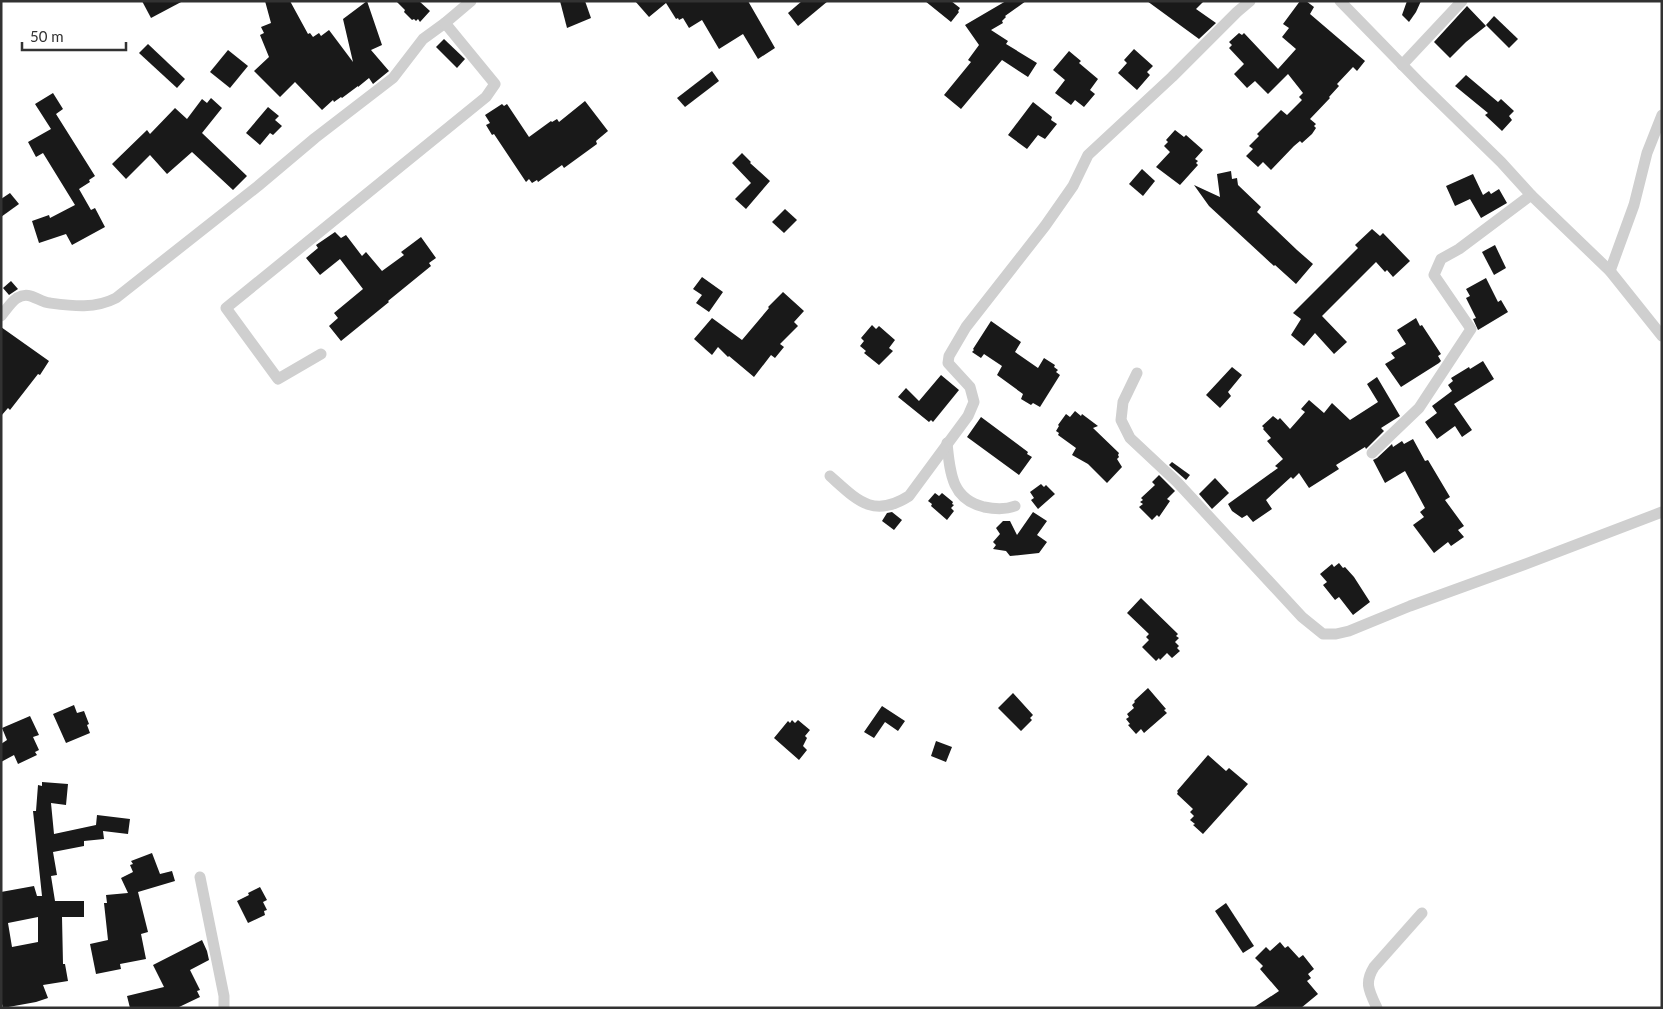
<svg xmlns="http://www.w3.org/2000/svg" width="1663" height="1009" viewBox="0 0 1663 1009" font-family="Lato,sans-serif">
  <rect width="100%" height="100%" fill="#fff"/>
  <!-- building -->
  <g fill="#191919" fill-rule="evenodd">
    <polygon points="142,1 183,1 151,18"/>
    <polygon points="265,1 290,1 308,34 310,33 313,37 319,33 321,36 329,30 353,62 343,19 367,1 382,45 371,50 389,71 373,84 369,78 358,87 358,86 342,98 341,97 334,102 333,100 322,110 295,82 280,97 254,71 269,57 260,35 264,33 261,27 271,23"/>
    <polygon points="396,1 419,1 430,11 420,22 418,19 416,21 414,19 412,20 404,12 405,10"/>
    <polygon points="560,1 585,1 591,18 567,28"/>
    <polygon points="635,1 748,1 775,48 758,59 743,34 719,49 702,20 689,28 683,18 679,20 678,18 676,19 666,3 649,17"/>
    <polygon points="802,1 828,1 798,26 788,13"/>
    <polygon points="925,1 951,1 960,8 958,11 959,12 951,22"/>
    <polygon points="1006,1 1026,1 1005,16 1006,17 1002,21 1003,23 991,30 1008,41 1006,44 1037,63 1028,77 1002,60 961,109 944,95 971,62 968,60 979,45 965,25"/>
    <polygon points="1147,1 1204,1 1196,9 1216,23 1199,39"/>
    <polygon points="1300,1 1306,1 1314,7 1310,14 1365,61 1357,71 1353,67 1337,84 1339,86 1329,97 1330,98 1310,119 1316,124 1314,126 1316,128 1312,134 1302,143 1300,141 1294,146 1271,170 1263,162 1258,167 1246,156 1253,149 1249,146 1259,136 1257,134 1281,110 1287,115 1302,100 1299,97 1303,93 1288,74 1268,94 1255,81 1247,88 1234,74 1244,64 1229,48 1232,45 1229,42 1239,33 1242,35 1244,33 1278,69 1296,49 1282,37 1289,28 1283,24"/>
    <polygon points="1407,1 1421,1 1416,12 1409,22 1402,15"/>
    <polygon points="1467,6 1486,26 1466,42 1450,58 1434,42"/>
    <polygon points="1494,16 1518,39 1509,48 1486,25"/>
    <polygon points="444,39 465,59 457,68 436,47"/>
    <polygon points="148,44 185,79 177,88 139,53"/>
    <polygon points="1134,49 1153,66 1147,72 1150,75 1137,90 1118,73 1127,63 1124,60"/>
    <polygon points="228,50 248,66 230,88 210,72"/>
    <polygon points="1069,51 1081,61 1079,63 1098,79 1090,90 1095,94 1084,107 1075,100 1071,105 1055,93 1065,80 1053,70"/>
    <polygon points="712,71 719,81 685,107 677,98"/>
    <polygon points="1466,75 1498,102 1501,99 1514,111 1509,116 1512,120 1502,131 1485,115 1488,113 1455,86"/>
    <polygon points="53,93 63,109 56,114 95,176 89,180 90,182 79,189 91,210 95,208 105,227 72,245 66,234 39,243 32,221 49,215 50,218 75,205 43,153 36,157 28,142 51,129 35,104"/>
    <polygon points="211,98 222,108 202,133 247,176 233,190 192,152 167,174 150,155 126,179 112,164 147,130 150,134 175,108 187,119 202,99 207,103"/>
    <polygon points="585,101 608,131 596,141 597,144 564,168 562,165 538,182 537,180 532,183 529,179 526,182 494,134 492,135 486,125 490,123 485,115 502,104 504,106 507,104 529,137 551,121 552,122 557,119 559,122"/>
    <polygon points="1033,102 1052,117 1051,120 1057,124 1045,139 1038,135 1027,149 1008,135"/>
    <polygon points="268,107 279,116 275,120 282,126 273,135 270,133 260,145 246,133"/>
    <polygon points="1175,130 1184,137 1186,135 1203,150 1195,159 1198,161 1196,163 1198,165 1180,185 1156,167 1170,152 1164,146 1168,142 1166,140"/>
    <polygon points="742,153 751,162 750,163 770,181 746,209 735,199 751,183 732,163"/>
    <polygon points="1142,169 1155,181 1143,196 1129,184"/>
    <polygon points="1231,171 1232,179 1237,178 1238,185 1261,207 1257,212 1297,250 1313,264 1296,284 1275,265 1274,266 1209,206 1194,185 1220,197 1217,174"/>
    <polygon points="1473,174 1483,195 1489,191 1491,194 1499,189 1507,203 1481,218 1470,199 1455,206 1446,186"/>
    <polygon points="10,193 19,204 1,217 1,199"/>
    <polygon points="785,209 797,220 784,233 772,222"/>
    <polygon points="1372,229 1380,236 1383,233 1410,261 1393,277 1387,270 1385,272 1376,262 1322,316 1347,342 1334,354 1315,333 1304,346 1291,335 1301,319 1293,313 1358,248 1355,245"/>
    <polygon points="335,232 341,238 346,235 362,256 366,252 382,271 404,255 401,252 421,237 436,258 429,263 431,266 388,301 389,302 341,341 329,326 338,318 334,313 363,289 340,259 320,275 306,258 318,248 316,245"/>
    <polygon points="1495,245 1506,268 1494,275 1482,252"/>
    <polygon points="702,277 723,292 709,312 696,303 702,295 693,289"/>
    <polygon points="1486,278 1498,302 1501,300 1508,312 1478,330 1473,319 1476,318 1466,298 1470,296 1466,289"/>
    <polygon points="11,281 18,289 9,295 3,288"/>
    <polygon points="783,292 804,311 794,322 798,326 780,344 784,347 775,358 771,355 754,377 729,356 728,357 718,347 712,355 694,339 712,318 742,340 769,308 768,307"/>
    <polygon points="1416,318 1420,326 1422,325 1441,354 1438,356 1441,361 1439,363 1401,387 1385,364 1395,358 1391,353 1406,344 1397,330"/>
    <polygon points="991,321 1021,342 1015,352 1038,368 1044,358 1055,365 1054,367 1058,370 1056,372 1060,375 1040,407 1033,403 1031,405 1021,399 1023,394 997,375 1002,366 984,354 981,358 972,352 974,350 973,349"/>
    <polygon points="872,325 876,329 879,326 895,340 889,348 893,351 879,365 864,353 866,351 860,346 864,341 861,338"/>
    <polygon points="1,327 49,361 40,375 38,374 10,410 8,408 1,416"/>
    <polygon points="1483,361 1494,379 1454,404 1472,430 1462,437 1455,426 1437,439 1425,422 1437,413 1432,406 1452,391 1448,385 1453,381 1451,378 1469,367 1470,369"/>
    <polygon points="1232,367 1242,375 1228,392 1231,396 1220,408 1206,395"/>
    <polygon points="941,375 959,390 933,422 931,420 929,422 898,397 906,388 919,401"/>
    <polygon points="1377,377 1400,416 1381,428 1384,431 1366,449 1365,447 1336,465 1339,469 1309,488 1299,473 1293,479 1291,477 1266,500 1272,509 1253,522 1247,515 1242,518 1232,511 1228,504 1278,468 1275,466 1283,459 1267,441 1271,438 1263,429 1264,428 1262,426 1273,416 1278,420 1280,418 1290,429 1305,412 1301,409 1309,400 1324,413 1332,403 1350,420 1378,402 1367,384"/>
    <polygon points="1075,411 1081,416 1082,414 1098,426 1093,428 1119,453 1118,455 1119,457 1117,459 1122,467 1107,483 1088,464 1072,455 1076,448 1058,435 1059,433 1056,431 1059,426 1058,425 1066,414 1070,417"/>
    <polygon points="981,417 1028,452 1027,454 1032,457 1019,475 967,437"/>
    <polygon points="1413,439 1425,461 1428,460 1450,497 1445,500 1464,526 1458,530 1464,537 1451,546 1448,542 1434,553 1413,525 1424,517 1420,512 1425,508 1405,471 1385,483 1373,460 1377,458 1392,444 1393,447 1402,441 1404,444"/>
    <polygon points="1172,462 1190,475 1186,480 1169,465"/>
    <polygon points="1159,475 1175,491 1167,499 1170,501 1159,517 1157,515 1152,520 1139,507 1143,504 1140,502 1143,500 1141,498 1155,485 1152,482"/>
    <polygon points="1215,478 1229,493 1212,509 1199,494"/>
    <polygon points="1041,484 1044,487 1046,485 1055,494 1038,509 1031,500 1034,498 1030,492"/>
    <polygon points="935,493 939,496 942,493 953,502 952,504 954,505 951,508 954,511 947,520 931,506 932,504 928,501"/>
    <polygon points="892,512 902,520 894,530 882,521 887,513"/>
    <polygon points="1033,512 1047,521 1037,535 1047,542 1039,553 1010,556 1006,551 993,549 996,545 993,542 1000,534 996,528 1003,521 1010,521 1017,535"/>
    <polygon points="1339,563 1343,568 1345,567 1354,577 1370,602 1353,615 1339,597 1335,600 1323,585 1327,582 1320,574 1332,564 1334,567"/>
    <polygon points="1141,598 1178,634 1176,636 1179,638 1175,642 1179,646 1177,648 1180,651 1172,658 1167,653 1160,660 1159,658 1156,661 1142,647 1149,640 1146,637 1149,634 1127,613"/>
    <polygon points="1148,688 1166,709 1164,710 1167,713 1144,733 1141,729 1136,734 1128,725 1130,724 1126,719 1129,717 1127,714 1134,708 1132,705 1135,702 1134,701"/>
    <polygon points="1013,693 1033,715 1030,718 1032,720 1021,731 998,708"/>
    <polygon points="74,705 77,713 84,711 89,724 87,725 90,733 66,743 53,714"/>
    <polygon points="882,706 905,721 898,731 885,722 874,738 864,732"/>
    <polygon points="30,716 39,735 33,737 39,750 35,752 37,755 18,764 14,755 1,762 1,744 7,740 2,728"/>
    <polygon points="792,720 795,723 798,720 810,730 805,736 807,738 803,746 807,750 799,760 774,738 788,721 790,723"/>
    <polygon points="936,741 952,747 946,762 931,756"/>
    <polygon points="1208,755 1226,771 1229,768 1248,784 1203,834 1193,825 1195,824 1190,820 1194,816 1190,812 1193,809 1177,794 1178,792 1177,791"/>
    <path d="M42,782L68,784L66,805L51,803L54,834L96,825L97,815L130,819L128,834L103,831L104,839L84,841V846L53,852L57,875L51,876L55,901H84V917H62L63,964H65L68,981L43,985L48,998L36,1002L3,1008L1,1000V892L34,886L37,896H42L33,811H36L38,785L42,786ZM38,917V942L12,947L8,923Z"/>
    <polygon points="152,853 160,874 172,871 175,881 138,892 148,932 141,934 146,959 120,964 121,969 96,974 90,944 108,940 104,903 107,903 106,895 128,893 121,878 133,872 130,865 133,864 131,861"/>
    <polygon points="260,887 267,900 263,902 267,910 264,911 265,915 248,923 237,901 249,895 248,893"/>
    <polygon points="1226,903 1254,946 1243,953 1215,911"/>
    <polygon points="202,940 207,951 209,960 190,970 200,990 197,991 200,997 177,1008 130,1008 127,996 164,987 153,965"/>
    <polygon points="1280,942 1285,948 1288,946 1299,958 1303,955 1314,969 1308,974 1311,978 1307,981 1318,994 1301,1008 1253,1008 1279,991 1260,969 1263,966 1255,958 1266,947 1270,951"/>
  </g>
  <g fill="none" stroke-linecap="round" stroke-linejoin="round">
    <!-- minor -->
    <g stroke="#cfcfcf" stroke-width="11">
      <polyline points="1340,1 1421,84 1501,162 1531,195 1610,271 1662,336"/>
      <polyline points="1402,65 1462,1"/>
      <polyline points="1610,271 1634,205 1647,153 1662,115"/>
      <path d="M1,316C6,310 11,302 17,298C30,290 38,302 50,303C73,306 95,309 116,298L258,186L315,138L393,78L423,39L445,23L471,1"/>
      <polyline points="321,354 278,379 226,308 486,97 495,84 445,23"/>
      <polyline points="1137,373 1123,402 1121,420 1130,438 1177,482 1302,617 1323,634 1336,634 1349,631 1410,606 1523,565 1662,512"/>
      <path d="M947,443C950,472 951,499 984,507C994,509 1005,510 1015,506"/>
      <polyline points="1372,453 1419,408 1471,329 1434,275 1441,259 1459,249 1531,195"/>
      <path d="M830,476C857,500 873,519 909,496L968,416L974,402L970,387L948,363L949,356L966,327L1045,226L1073,186L1088,155L1172,77L1237,12L1250,1"/>
      <polyline points="200,877 224,996 224,1008"/>
      <path d="M1377,1008C1369,991 1364,983 1374,967L1422,913"/>
    </g>
  </g>
  <!-- border -->
  <rect width="1663" height="1009" fill="none" stroke="#323232" stroke-width="5"/>
  <!-- scale -->
  <path d="M22 42v8h104v-8" fill="none" stroke="#323232" stroke-width="2.5"/>
  <text x="30" y="42" font-size="15" fill="#323232" stroke="#ffffff" stroke-width="4" paint-order="stroke">50 m</text>
</svg>
